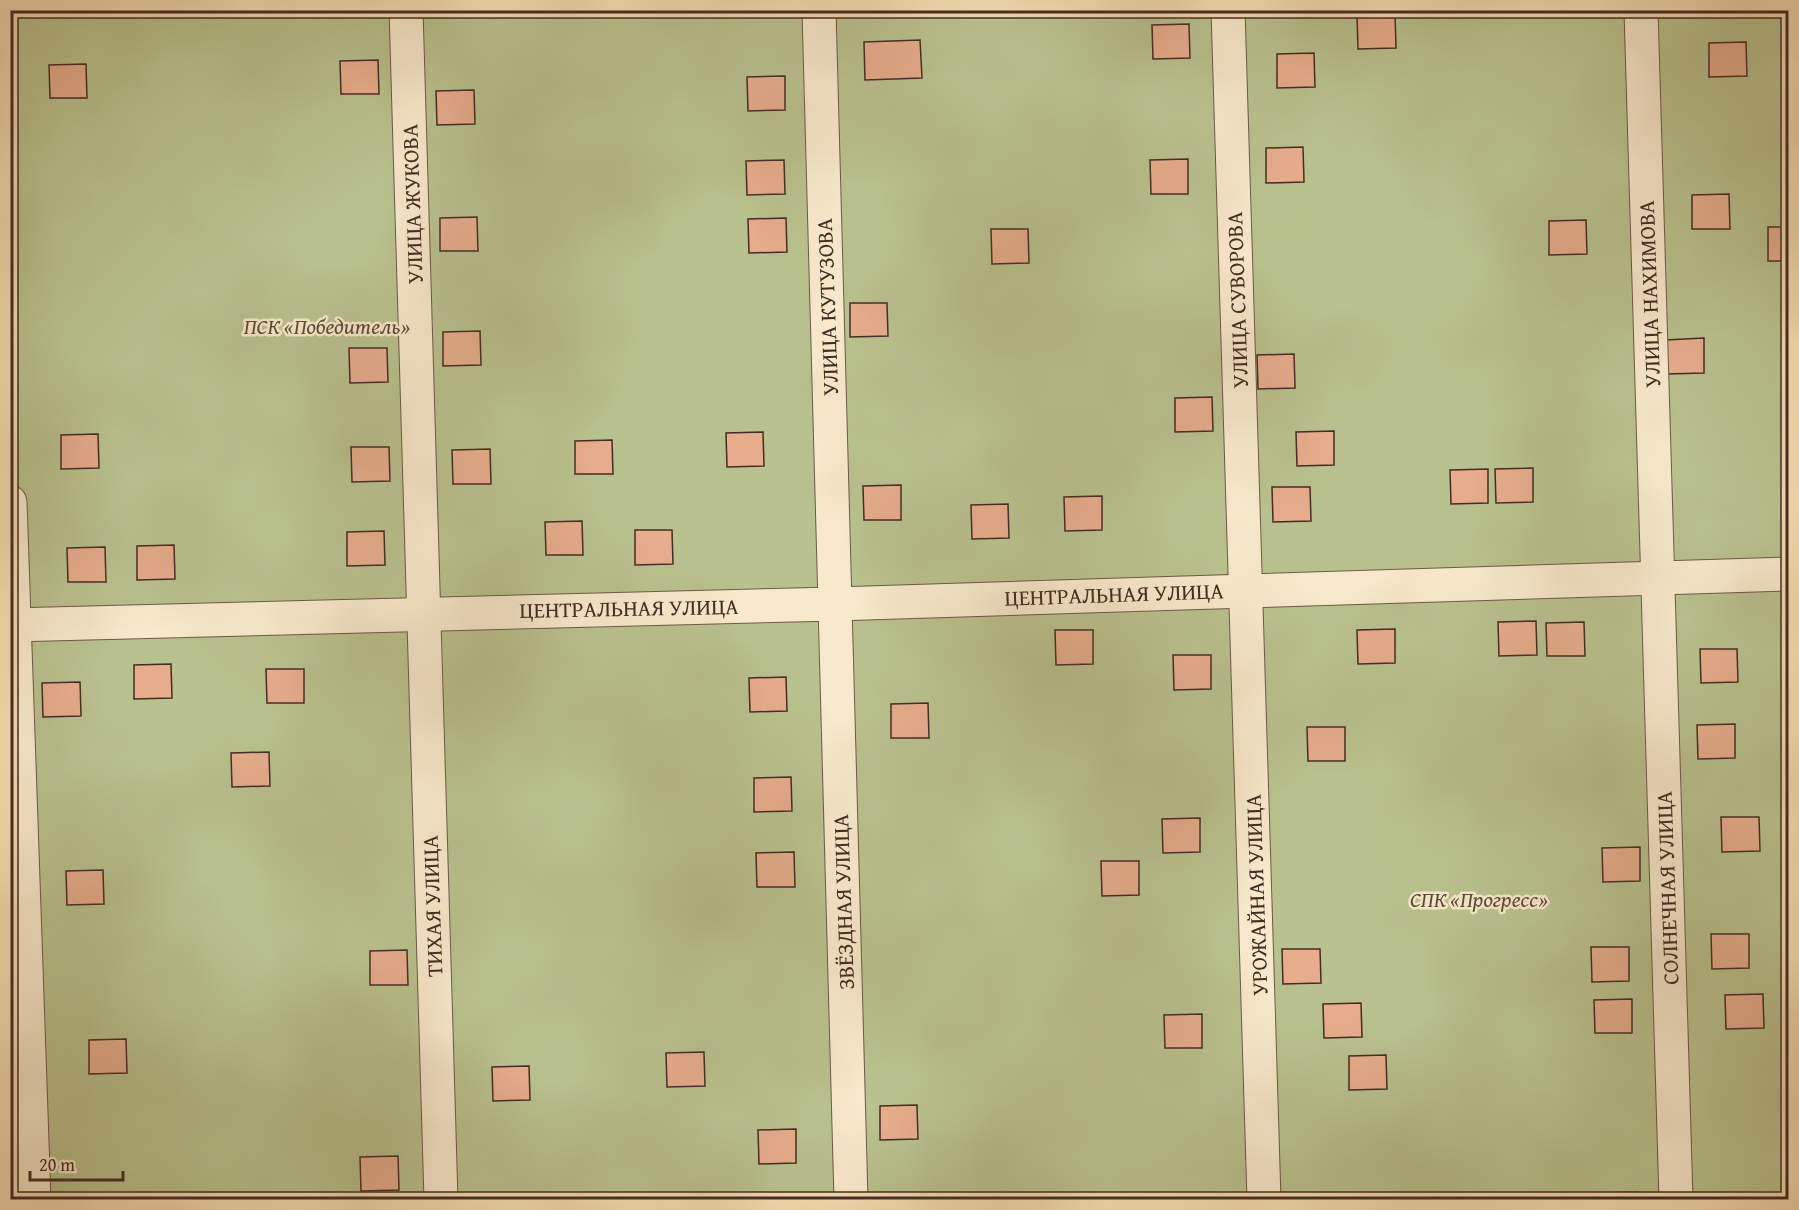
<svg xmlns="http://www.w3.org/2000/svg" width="1799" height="1210" viewBox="0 0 1799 1210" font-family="'Gentium Book Plus',serif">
  <rect width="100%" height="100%" fill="#f4ddb1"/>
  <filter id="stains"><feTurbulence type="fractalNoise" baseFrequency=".00333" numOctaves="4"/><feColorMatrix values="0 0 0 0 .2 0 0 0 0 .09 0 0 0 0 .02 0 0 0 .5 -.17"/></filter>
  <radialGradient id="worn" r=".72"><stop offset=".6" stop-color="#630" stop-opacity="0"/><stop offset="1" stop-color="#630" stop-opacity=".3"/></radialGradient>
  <!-- green -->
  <polygon fill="#b9c28e" stroke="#7f7758" stroke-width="1.5" points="10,11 1788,11 1788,1199 11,1199"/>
  <!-- building -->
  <g fill="#e7ad8d" stroke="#452c23" stroke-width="1.5">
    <polygon points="1395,14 1396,48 1358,49 1357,15"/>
    <polygon points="1189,24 1190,58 1153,59 1152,25"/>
    <polygon points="920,40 922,78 865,80 864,42"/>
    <polygon points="1746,42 1747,76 1709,77 1709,43"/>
    <polygon points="1314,53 1315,87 1277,88 1277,54"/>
    <polygon points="378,60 379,94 341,94 340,61"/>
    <polygon points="86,64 87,98 50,98 49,65"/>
    <polygon points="785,76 785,110 748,111 747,77"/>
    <polygon points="474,90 475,124 437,125 436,91"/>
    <polygon points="1303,147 1304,182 1266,183 1266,148"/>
    <polygon points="1188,159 1188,194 1151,194 1150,160"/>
    <polygon points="784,160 785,194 747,195 746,161"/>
    <polygon points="1729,194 1730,229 1692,229 1692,195"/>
    <polygon points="477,217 478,251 440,251 440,218"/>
    <polygon points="786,218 787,252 749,253 748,219"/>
    <polygon points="1586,220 1587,254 1549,255 1549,221"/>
    <rect x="1768" y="227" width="20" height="34"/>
    <polygon points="991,229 1028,229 1029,263 992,264"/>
    <polygon points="850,303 887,303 888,336 850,337"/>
    <polygon points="480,331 481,365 443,366 443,332"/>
    <polygon points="1704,338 1704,373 1667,374 1666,340"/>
    <polygon points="349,348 387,348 388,382 350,383"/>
    <polygon points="1294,354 1295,388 1258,389 1257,355"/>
    <polygon points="1212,397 1213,431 1175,432 1175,398"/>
    <polygon points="1334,431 1334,465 1297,466 1296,432"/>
    <polygon points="763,432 764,466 727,467 726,433"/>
    <polygon points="98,434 99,468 61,469 61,435"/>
    <polygon points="612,440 613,474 575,474 575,441"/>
    <polygon points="351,447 389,447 390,481 352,482"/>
    <polygon points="490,449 491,484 453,484 452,450"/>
    <polygon points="1533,468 1533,502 1496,503 1495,469"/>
    <polygon points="1488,469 1488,503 1451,504 1450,470"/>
    <polygon points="901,485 901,520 864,520 863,486"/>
    <polygon points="1272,487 1310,487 1311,521 1273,522"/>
    <polygon points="1102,496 1102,530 1065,531 1064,497"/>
    <polygon points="1008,504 1009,538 972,539 971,505"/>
    <polygon points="582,521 583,555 546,555 545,522"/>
    <polygon points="635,530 672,530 673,564 635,565"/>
    <polygon points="384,531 385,565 347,566 347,532"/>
    <polygon points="174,545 175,579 137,580 137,546"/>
    <polygon points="105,547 106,582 68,582 67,548"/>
    <polygon points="1536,621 1537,655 1499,656 1498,622"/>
    <polygon points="1584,622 1585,656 1547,656 1546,623"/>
    <polygon points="1395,629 1395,663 1358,664 1357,630"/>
    <polygon points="1055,630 1093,630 1093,664 1056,665"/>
    <polygon points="1700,649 1737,649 1738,682 1701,683"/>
    <polygon points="1173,655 1211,655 1211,689 1174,690"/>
    <polygon points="171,664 172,698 134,699 134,665"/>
    <polygon points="266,669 304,669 304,703 267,703"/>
    <polygon points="786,677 787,711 750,712 749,678"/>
    <polygon points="80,682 81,716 43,717 42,683"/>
    <polygon points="928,703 929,738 891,738 891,704"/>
    <polygon points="1735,724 1735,758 1698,759 1697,725"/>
    <polygon points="1307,727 1345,727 1345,761 1308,761"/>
    <polygon points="269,752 270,786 232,787 231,753"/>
    <polygon points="791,777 792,811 754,812 754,778"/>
    <polygon points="1721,817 1759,817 1760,851 1722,852"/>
    <polygon points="1200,818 1200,852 1163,853 1162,819"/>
    <polygon points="1640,847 1640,881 1603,882 1602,848"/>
    <polygon points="794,852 795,887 757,887 756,853"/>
    <polygon points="1101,861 1139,861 1139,895 1102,896"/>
    <polygon points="103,870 104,904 67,905 66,871"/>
    <polygon points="1711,934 1749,934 1749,968 1712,969"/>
    <polygon points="1591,947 1629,947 1629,981 1592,982"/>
    <polygon points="1282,949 1320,949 1321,983 1283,984"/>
    <polygon points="407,950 408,985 370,985 370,951"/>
    <polygon points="1763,994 1764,1028 1726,1029 1725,995"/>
    <polygon points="1632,999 1632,1033 1595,1033 1594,1000"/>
    <polygon points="1361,1003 1362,1037 1324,1038 1323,1004"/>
    <polygon points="1202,1014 1202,1048 1165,1048 1164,1015"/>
    <polygon points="126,1039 127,1073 89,1074 89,1040"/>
    <polygon points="704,1052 705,1086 667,1087 666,1053"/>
    <polygon points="1386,1055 1387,1089 1349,1090 1349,1056"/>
    <polygon points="529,1066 530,1100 493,1101 492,1067"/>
    <polygon points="917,1105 918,1139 880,1140 880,1106"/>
    <polygon points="796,1129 796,1163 759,1164 758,1130"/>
    <polygon points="398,1156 399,1190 361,1191 360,1157"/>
    <polygon points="1638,1192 1638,1200 1601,1200 1601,1193"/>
  </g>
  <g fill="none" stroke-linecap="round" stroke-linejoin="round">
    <defs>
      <g id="minor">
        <polyline points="406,10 441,1200"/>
        <polyline points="819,10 851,1200"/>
        <polyline points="1228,10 1264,1200"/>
        <polyline points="1641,10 1676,1200"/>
        <polyline points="10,502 34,1200"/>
        <polyline points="10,625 835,604 1788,574"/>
      </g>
    </defs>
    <!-- minor casing -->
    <use href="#minor" stroke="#715846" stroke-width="35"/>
    <!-- minor -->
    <use href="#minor" stroke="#f8e9cc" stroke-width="33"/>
  </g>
  <g text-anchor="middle" stroke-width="5" stroke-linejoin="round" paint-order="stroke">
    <!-- street labels -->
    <g font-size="22" fill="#452c23" stroke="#f8e9cc">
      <text transform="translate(412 204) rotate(-92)" y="8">УЛИЦА ЖУКОВА</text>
      <text transform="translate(1649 294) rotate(-92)" y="8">УЛИЦА НАХИМОВА</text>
      <text transform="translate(1237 300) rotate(-92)" y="8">УЛИЦА СУВОРОВА</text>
      <text transform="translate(827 307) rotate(-92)" y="8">УЛИЦА КУТУЗОВА</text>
      <text transform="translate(1114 594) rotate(-2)" y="8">ЦЕНТРАЛЬНАЯ УЛИЦА</text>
      <text transform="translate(629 608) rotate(-1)" y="8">ЦЕНТРАЛЬНАЯ УЛИЦА</text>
      <text transform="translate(1667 888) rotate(-92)" y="8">СОЛНЕЧНАЯ УЛИЦА</text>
      <text transform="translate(1256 895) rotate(-92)" y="8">УРОЖАЙНАЯ УЛИЦА</text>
      <text transform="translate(843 902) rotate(-92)" y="8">ЗВЁЗДНАЯ УЛИЦА</text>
      <text transform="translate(432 906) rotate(-92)" y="8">ТИХАЯ УЛИЦА</text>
    </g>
    <!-- park labels -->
    <g font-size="22" font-style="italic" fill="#5c4a38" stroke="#f8e9cc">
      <text x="327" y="334">ПСК «Победитель»</text>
      <text x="1479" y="907">СПК «Прогресс»</text>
    </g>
  </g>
  <!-- margin -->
  <rect width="1799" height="1210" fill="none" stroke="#f4ddb1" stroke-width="36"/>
  <rect x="12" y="12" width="1775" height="1186" fill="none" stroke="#452c23" stroke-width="3"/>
  <rect x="18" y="18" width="1763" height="1174" fill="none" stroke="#452c23" stroke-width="1.5"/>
  <!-- scale -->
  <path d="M30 1171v9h93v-9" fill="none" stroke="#452c23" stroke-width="3"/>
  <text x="39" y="1171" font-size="18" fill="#452c23" stroke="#f8e9cc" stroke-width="4.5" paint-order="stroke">20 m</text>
  <rect width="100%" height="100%" filter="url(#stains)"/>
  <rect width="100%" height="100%" fill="url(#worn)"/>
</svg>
